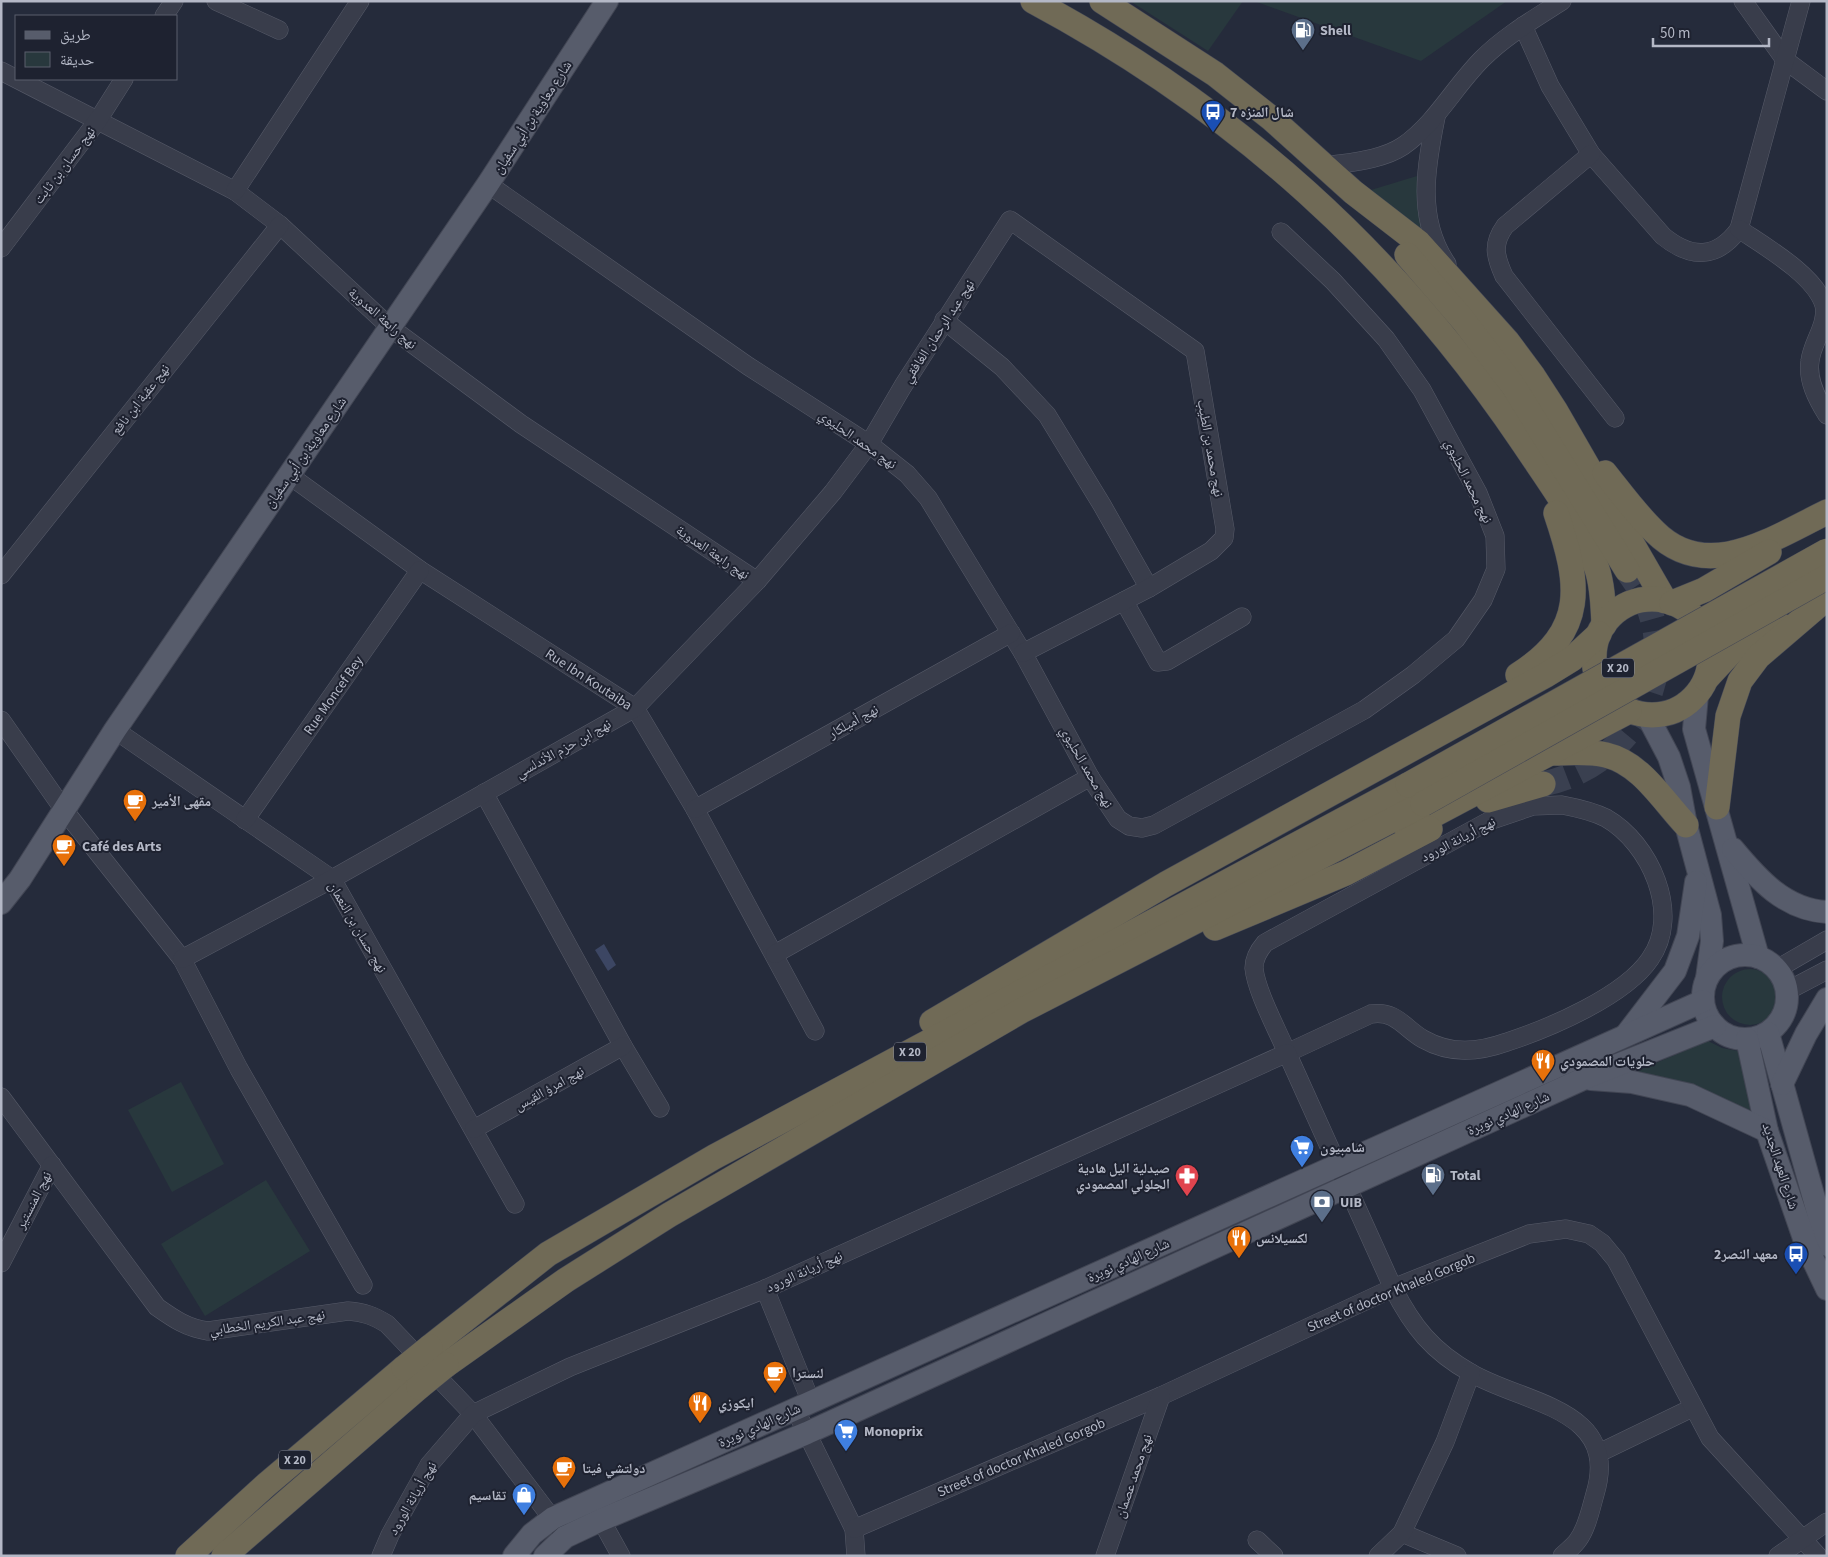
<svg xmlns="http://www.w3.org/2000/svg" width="1828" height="1557" viewBox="0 0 1828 1557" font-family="'Source Sans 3','Noto Naskh Arabic',sans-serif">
  <rect width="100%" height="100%" fill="#252b3b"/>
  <!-- green -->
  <g fill="#28383d">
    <polygon points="1130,1 1243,1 1208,51"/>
    <polygon points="1254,1 1507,1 1421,61"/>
    <polygon points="1417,176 1425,238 1371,190"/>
    <circle cx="1750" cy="997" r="28"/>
    <polygon points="1708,1041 1722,1048 1738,1051 1754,1111 1630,1074"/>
    <polygon points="181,1082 224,1164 172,1192 128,1110"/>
    <polygon points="266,1180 310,1251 205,1316 161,1244"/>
  </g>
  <!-- water -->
  <polygon fill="#3c4663" points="604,944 616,965 608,971 595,950"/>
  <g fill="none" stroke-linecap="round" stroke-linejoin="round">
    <!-- highway-tunnel -->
    <path stroke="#3a4050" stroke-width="25" stroke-dasharray="25 12" stroke-linecap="butt" d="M1543,784C1623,768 1680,687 1648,606C1644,593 1634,581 1627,570"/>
    <defs>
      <g id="minor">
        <polyline points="216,1 279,30"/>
        <polyline points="1743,1 1785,60 1827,91"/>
        <polyline points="164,16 174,1"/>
        <path d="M1523,26L1550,86L1591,154L1663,236C1691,259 1717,259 1739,229L1801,1"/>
        <polyline points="1,71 235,191 280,225 391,328 521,424 757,581"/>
        <path d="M1436,117C1426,166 1416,219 1447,264"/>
        <path d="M1591,154L1505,226C1492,244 1495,256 1504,276L1615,418"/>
        <path d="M1326,166C1351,162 1382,160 1403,146C1436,123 1454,87 1482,59C1505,36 1534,19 1562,1"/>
        <polyline points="488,184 748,366 869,444 907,474 928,498 1023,653 1090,777 1118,819 1129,826 1142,828 1154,825 1364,710 1413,675 1456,639 1483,600 1496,569 1495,536 1478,493 1422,390 1386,339 1333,281 1281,232"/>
        <polyline points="235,191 360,1"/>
        <path d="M1739,229C1764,246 1815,275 1824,305C1828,325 1812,342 1810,361C1807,380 1817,399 1827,415"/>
        <polyline points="1,248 98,120 124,79"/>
        <polyline points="944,320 1002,367 1047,415 1102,505 1149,588"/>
        <polyline points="289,475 420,570 635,708 695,809 815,1031"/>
        <polyline points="1,575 280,225"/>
        <polyline points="1124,601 1158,662 1167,661 1242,617"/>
        <polyline points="1,720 64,810 182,959 239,1069 363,1285"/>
        <polyline points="115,730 332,879 515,1204"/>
        <polyline points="484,793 623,1046 660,1108"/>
        <path d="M1562,805C1578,808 1592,811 1606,818C1650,843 1682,914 1650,959C1625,996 1550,1028 1507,1042C1479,1052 1451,1055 1423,1039C1404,1028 1396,1010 1371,1014L1287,1053C1278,1031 1256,991 1254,968C1254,958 1259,950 1265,943L1489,821L1533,806Z"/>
        <polyline points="695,809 1011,633"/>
        <polyline points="245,820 420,570"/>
        <polyline points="775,954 1090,777"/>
        <polyline points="182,959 332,879 635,708 757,581 833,492 869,444 903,386 1010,220 1195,351 1225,529 1224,538 1211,551 1149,588 1023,653"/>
        <polyline points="1777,969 1827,940"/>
        <polyline points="1787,991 1827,970"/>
        <path d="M1,1097L157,1307C174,1319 187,1328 208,1331L348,1311C364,1312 374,1316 387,1324L473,1414L560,1529"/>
        <polyline points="474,1129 623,1046"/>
        <polyline points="1,1263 52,1165"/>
        <polyline points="765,1289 811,1402"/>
        <polyline points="795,1409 854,1529 856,1556"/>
        <polyline points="1599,1453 1692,1408"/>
        <polyline points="601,1520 621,1556"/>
        <polyline points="854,1529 1161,1396 1393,1288 1529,1234 1566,1229 1589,1234 1602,1243 1616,1260 1710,1438 1818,1556"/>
        <polyline points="1402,1533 1457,1556"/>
        <polyline points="1257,1540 1274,1556"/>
        <path d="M381,1556L390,1535L429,1465L473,1414L570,1367L765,1289L1287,1053L1393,1288C1413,1327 1432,1351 1471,1373C1524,1404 1621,1408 1595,1494C1591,1508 1587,1528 1578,1540C1574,1546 1567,1551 1562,1556"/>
        <polyline points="1105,1556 1161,1396"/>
        <polyline points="1378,1556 1402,1533 1445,1442 1471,1373"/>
        <polyline points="1778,1556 1827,1522"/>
      </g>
      <g id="major">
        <polyline points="1697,695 1694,729 1758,957"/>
        <polyline points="1647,715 1669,757 1679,787 1686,825 1710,915 1712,941 1707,978"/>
        <path d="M1733,849C1758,879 1785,910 1827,912"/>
        <polyline points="1,903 20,879 115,730 488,184 607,1"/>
        <circle cx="1745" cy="997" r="42"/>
        <polyline points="1768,1033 1827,1245"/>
        <polyline points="1626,1035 1675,971 1688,936 1696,882"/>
        <polyline points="1747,1039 1767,1131 1807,1247 1827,1289"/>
        <polyline points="1591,1079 1632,1082 1690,1095 1767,1131"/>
        <polyline points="1782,1084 1806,1034 1827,999"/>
        <polyline points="514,1556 532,1534 553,1518 1703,1001"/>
        <polyline points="545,1556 565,1537 601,1520 807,1433 1585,1078 1715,1026"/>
      </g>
      <g id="highway">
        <path d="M1033,1C1236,110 1396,254 1524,444C1550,483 1581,524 1597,569C1603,587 1603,606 1604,625"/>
        <polyline points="1102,1 1215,74 1272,119 1353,192 1419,243 1507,341 1533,376 1555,410 1665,601"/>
        <polyline points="1407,255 1463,320 1514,387 1627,570"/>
        <path d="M1605,473C1621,493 1636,514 1655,532C1707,584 1773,538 1827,512"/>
        <circle cx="1652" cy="657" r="58"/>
        <polyline points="1672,603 1704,590 1769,552"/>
        <path d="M1518,675C1588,630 1580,584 1556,513"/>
        <polyline points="1706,679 1733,650 1780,625"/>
        <path d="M1553,753C1570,753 1589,751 1606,755C1641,763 1663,801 1686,825"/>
        <polyline points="1488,800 1543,784"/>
        <polyline points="1717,807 1728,716 1740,681 1758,657 1821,603"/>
        <polyline points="1407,829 1629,711"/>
        <polyline points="1215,928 1346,873 1430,829"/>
        <polyline points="932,1022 1166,884 1546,675 1572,659 1599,634"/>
        <polyline points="430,1347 548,1254 714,1157 1408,785"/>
        <polyline points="446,1365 566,1280 669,1215 1021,1011 1423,804"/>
        <polyline points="188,1556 266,1485 404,1368"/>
        <polyline points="224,1556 419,1387"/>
      </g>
    </defs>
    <!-- minor casing -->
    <use href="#minor" stroke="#575b69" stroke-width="19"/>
    <!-- major casing -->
    <use href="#major" stroke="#424654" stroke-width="24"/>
    <!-- highway casing -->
    <use href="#highway" stroke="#444856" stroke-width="26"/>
    <!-- minor -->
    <use href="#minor" stroke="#393d4b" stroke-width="18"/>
    <!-- major -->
    <use href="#major" stroke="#575c6b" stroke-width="22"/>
    <!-- highway -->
    <use href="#highway" stroke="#706a56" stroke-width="25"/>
    <defs>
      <g id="highway-bridge">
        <polyline points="1408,785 1827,551"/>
        <polyline points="1423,804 1827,577"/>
        <polyline points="404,1368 430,1347"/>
        <polyline points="419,1387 446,1365"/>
      </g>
    </defs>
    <!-- highway-bridge casing -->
    <use href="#highway-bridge" stroke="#444856" stroke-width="26" stroke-linecap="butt"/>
    <!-- highway-bridge -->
    <use href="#highway-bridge" stroke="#706a56" stroke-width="25"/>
  </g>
  <!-- icons -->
  <defs>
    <symbol id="fuel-pin" viewBox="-11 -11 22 30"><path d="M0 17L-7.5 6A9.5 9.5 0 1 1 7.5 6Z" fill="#5c6f8a" stroke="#1e2230"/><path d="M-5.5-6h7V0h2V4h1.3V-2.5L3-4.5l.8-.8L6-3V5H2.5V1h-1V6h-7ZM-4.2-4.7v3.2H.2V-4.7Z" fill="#fff"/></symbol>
    <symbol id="bus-pin" viewBox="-11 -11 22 30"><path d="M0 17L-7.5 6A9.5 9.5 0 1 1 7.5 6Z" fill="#1a4fb4" stroke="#1e2230"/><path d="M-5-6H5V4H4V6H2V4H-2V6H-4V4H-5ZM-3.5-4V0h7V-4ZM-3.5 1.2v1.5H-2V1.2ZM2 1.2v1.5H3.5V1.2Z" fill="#fff"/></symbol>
    <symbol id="cafe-pin" viewBox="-11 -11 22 30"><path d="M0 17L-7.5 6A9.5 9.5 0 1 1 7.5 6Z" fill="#e8710a" stroke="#1e2230"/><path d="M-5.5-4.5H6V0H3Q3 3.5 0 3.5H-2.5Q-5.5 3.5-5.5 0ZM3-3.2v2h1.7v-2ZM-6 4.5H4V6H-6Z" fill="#fff"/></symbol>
    <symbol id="restaurant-pin" viewBox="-11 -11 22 30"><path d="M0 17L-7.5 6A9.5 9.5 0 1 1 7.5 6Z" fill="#e8710a" stroke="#1e2230"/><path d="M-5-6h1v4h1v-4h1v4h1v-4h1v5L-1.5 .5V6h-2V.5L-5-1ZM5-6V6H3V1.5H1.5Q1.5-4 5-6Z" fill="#fff"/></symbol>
    <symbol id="supermarket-pin" viewBox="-11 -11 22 30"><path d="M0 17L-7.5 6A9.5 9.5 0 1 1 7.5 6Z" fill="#3f7fe0" stroke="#1e2230"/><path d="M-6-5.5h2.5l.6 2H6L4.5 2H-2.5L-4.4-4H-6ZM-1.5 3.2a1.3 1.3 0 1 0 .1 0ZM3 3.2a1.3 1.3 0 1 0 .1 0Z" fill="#fff"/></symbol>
    <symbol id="pharmacy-pin" viewBox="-11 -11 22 30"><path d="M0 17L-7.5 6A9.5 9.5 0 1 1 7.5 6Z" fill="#e0444e" stroke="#1e2230"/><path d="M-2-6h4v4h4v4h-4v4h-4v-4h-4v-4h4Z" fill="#fff"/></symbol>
    <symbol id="bank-pin" viewBox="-11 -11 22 30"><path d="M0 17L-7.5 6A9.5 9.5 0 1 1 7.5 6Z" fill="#5c6f8a" stroke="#1e2230"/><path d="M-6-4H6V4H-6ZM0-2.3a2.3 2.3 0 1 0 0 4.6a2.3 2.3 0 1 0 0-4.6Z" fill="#fff"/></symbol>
    <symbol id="shop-pin" viewBox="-11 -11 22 30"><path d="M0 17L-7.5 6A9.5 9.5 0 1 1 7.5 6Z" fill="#3f7fe0" stroke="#1e2230"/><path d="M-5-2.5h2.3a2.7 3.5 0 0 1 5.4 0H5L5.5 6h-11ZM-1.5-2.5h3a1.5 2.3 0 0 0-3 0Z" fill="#fff"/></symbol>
  </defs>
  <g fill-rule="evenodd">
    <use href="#fuel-pin" x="1289" y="16" width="28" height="38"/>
    <use href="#bus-pin" x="1199" y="98" width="28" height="38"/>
    <use href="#cafe-pin" x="121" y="787" width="28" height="38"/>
    <use href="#cafe-pin" x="50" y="832" width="28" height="38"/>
    <use href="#restaurant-pin" x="1529" y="1047" width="28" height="38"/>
    <use href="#supermarket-pin" x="1288" y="1133" width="28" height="38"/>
    <use href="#fuel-pin" x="1419" y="1161" width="28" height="38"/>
    <use href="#pharmacy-pin" x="1173" y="1162" width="28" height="38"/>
    <use href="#bank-pin" x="1308" y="1188" width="28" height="38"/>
    <use href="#restaurant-pin" x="1225" y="1224" width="28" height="38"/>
    <use href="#bus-pin" x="1782" y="1240" width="28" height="38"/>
    <use href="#cafe-pin" x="761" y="1359" width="28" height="38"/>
    <use href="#restaurant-pin" x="686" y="1389" width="28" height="38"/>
    <use href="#supermarket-pin" x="832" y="1417" width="28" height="38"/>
    <use href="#cafe-pin" x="550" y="1454" width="28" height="38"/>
    <use href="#shop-pin" x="510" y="1481" width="28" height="38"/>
  </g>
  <g text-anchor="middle" stroke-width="4" stroke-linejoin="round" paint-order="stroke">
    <!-- shield labels -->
    <g fill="#1e2230" stroke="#878b99" stroke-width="1">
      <rect x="1602" y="658.5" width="32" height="19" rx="4"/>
      <rect x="894" y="1042.5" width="32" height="19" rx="4"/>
      <rect x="279" y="1450.5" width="32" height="19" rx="4"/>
    </g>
    <g font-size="12" font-weight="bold" fill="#b4b8c6">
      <text x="1618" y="672">X 20</text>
      <text x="910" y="1056">X 20</text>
      <text x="295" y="1464">X 20</text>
    </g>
    <!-- poi labels -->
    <g font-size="14" font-weight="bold" fill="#b4b8c6" stroke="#1e2230" text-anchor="start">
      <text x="1320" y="35">Shell</text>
      <text x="1230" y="117">شال المنزه 7</text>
      <text x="152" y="806">مقهى الأمير</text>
      <text x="82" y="851">Café des Arts</text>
      <text x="1560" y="1066">حلويات المصمودي</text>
      <text x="1320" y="1152">شامبيون</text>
      <text x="1170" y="1173" text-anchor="end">صيدلية اليل هادية<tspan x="1170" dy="16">الجلولي المصمودي</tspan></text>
      <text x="1450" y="1180">Total</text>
      <text x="1340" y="1207">UIB</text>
      <text x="1256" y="1243">لكسيلانس</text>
      <text x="1778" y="1259" text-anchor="end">معهد النصر2</text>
      <text x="792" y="1378">لنسترا</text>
      <text x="718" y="1408">ايكوزي</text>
      <text x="864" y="1436">Monoprix</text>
      <text x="582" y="1473">دولتشي فيتا</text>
      <text x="506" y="1500" text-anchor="end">تقاسيم</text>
    </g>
    <!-- street labels -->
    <g font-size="14" fill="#b4b8c6" stroke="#1e2230">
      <text transform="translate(532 117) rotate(-57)" y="5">شارع معاوية بن أبي سفيان</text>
      <text transform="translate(64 165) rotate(-53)" y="5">نهج حسان بن ثابت</text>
      <text transform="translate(383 318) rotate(41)" y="5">نهج رابعة العدوية</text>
      <text transform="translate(938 331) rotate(-57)" y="5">نهج عبد الرحمان الغافقي</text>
      <text transform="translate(140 399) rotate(-52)" y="5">نهج عقبة ابن نافع</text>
      <text transform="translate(858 439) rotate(35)" y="5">نهج محمد الحليوي</text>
      <text transform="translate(1211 448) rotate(80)" y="5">نهج محمد بن الطيب</text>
      <text transform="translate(305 452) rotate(-55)" y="5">شارع معاوية بن أبي سفيان</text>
      <text transform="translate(1469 481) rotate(64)" y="5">نهج محمد الحليوي</text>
      <text transform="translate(713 552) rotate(34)" y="5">نهج رابعة العدوية</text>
      <text transform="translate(589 679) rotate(33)" y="5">Rue Ibn Koutaiba</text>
      <text transform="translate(333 695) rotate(-55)" y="5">Rue Moncef Bey</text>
      <text transform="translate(853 721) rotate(-29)" y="5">نهج أميلكار</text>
      <text transform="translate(563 748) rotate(-29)" y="5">نهج ابن حزم الأندلسي</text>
      <text transform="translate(1087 767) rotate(60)" y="5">نهج محمد الحليوي</text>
      <text transform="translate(1458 839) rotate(-27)" y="5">نهج أريانة الورود</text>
      <text transform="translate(358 927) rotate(60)" y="5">نهج حسان بن النعمان</text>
      <text transform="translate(549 1088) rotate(-29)" y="5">نهج امرؤ القيس</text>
      <text transform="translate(1508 1113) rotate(-24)" y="5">شارع الهادي نويرة</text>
      <text transform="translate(1781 1166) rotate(72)" y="5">شارع العهد الجديد</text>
      <text transform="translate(33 1200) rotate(-63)" y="5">نهج المنستير</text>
      <text transform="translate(1128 1260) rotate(-24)" y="5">شارع الهادي نويرة</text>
      <text transform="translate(804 1271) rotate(-24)" y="5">نهج أريانة الورود</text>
      <text transform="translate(1391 1292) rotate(-23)" y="5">Street of doctor Khaled Gorgob</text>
      <text transform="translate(267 1322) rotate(-8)" y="5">نهج عبد الكريم الخطابي</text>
      <text transform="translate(759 1425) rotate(-24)" y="5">شارع الهادي نويرة</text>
      <text transform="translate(1021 1457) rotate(-23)" y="5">Street of doctor Khaled Gorgob</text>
      <text transform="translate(1133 1476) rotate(-71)" y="5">نهج محمد عصمان</text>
      <text transform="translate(412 1498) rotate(-60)" y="5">نهج أريانة الورود</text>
    </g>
  </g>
  <!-- border -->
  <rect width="1828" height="1557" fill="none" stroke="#b4b8c6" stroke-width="5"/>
  <!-- legend -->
  <rect x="15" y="15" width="162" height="65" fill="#1e2230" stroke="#5a5e6c"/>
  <rect x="25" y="31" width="25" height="8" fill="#575c6b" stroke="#5a5e6c"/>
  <text x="60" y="40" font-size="15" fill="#b4b8c6">طريق</text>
  <rect x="25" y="52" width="25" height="15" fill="#28383d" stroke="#5a5e6c"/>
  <text x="60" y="65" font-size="15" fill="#b4b8c6">حديقة</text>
  <!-- scale -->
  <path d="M1653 38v8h116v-8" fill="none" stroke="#b4b8c6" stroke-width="2.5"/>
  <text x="1660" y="38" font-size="15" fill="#b4b8c6" stroke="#1e2230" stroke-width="4" paint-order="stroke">50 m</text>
</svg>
